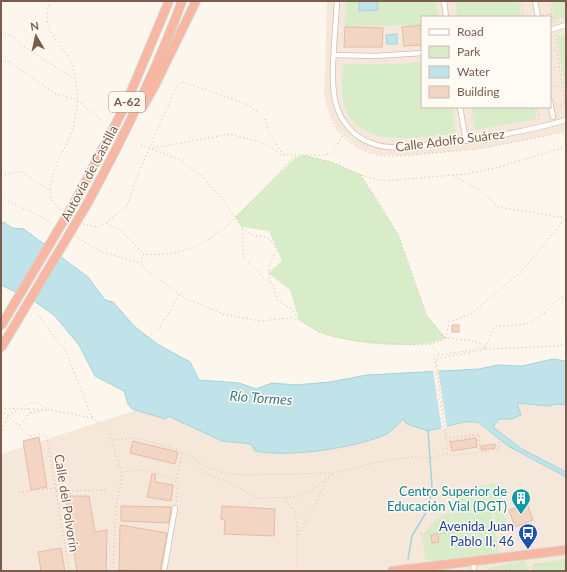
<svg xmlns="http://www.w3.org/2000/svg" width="567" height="572" viewBox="0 0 567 572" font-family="Lato,sans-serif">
  <rect width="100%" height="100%" fill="#fdf6ec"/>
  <!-- residential -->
  <g fill="#f5e8da" fill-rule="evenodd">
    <path d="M327,1H566V131L526,140L478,149L401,156L378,155L357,147L338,131L329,114L324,95ZM422,17H550V107H422Z"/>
    <polygon points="566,398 566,571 1,571 1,454 155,404"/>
  </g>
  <!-- green -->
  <g fill="#d8ecc9">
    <polygon points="346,1 436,1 439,17 422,17 422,25 345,27"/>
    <polygon points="455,1 519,1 521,17 457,17"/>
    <polygon points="552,1 566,1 566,17 554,20"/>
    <polygon points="566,34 566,95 557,36"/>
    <path d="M422,62V107H452L456,133C418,138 349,152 342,95C341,85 343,74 343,64H393Z"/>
    <polygon points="471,107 535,107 536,119 475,130"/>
    <path d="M303,155L332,162L361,175L398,234L427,316L446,338C420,351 351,344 324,334C315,331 307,325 299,320L290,290L268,273L282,261L269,231L242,227L235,217L295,158Z"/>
    <polygon points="494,483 498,486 502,500 500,502 448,509 468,489"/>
    <polygon points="500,505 509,528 500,532 498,531 493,507"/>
    <path d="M488,507L491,508L499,553L434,561L426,560L422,536C440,508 458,511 488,507Z"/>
    <polygon points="566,559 566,571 532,571 533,564"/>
    <polygon points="525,560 528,571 489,571 488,568"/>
  </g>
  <!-- water -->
  <g fill="#bfe3e8" stroke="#a5d3da">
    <polygon points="377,1 378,10 359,11 359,2"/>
    <polygon points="397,34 397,44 387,44 386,35"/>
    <path d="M4,222L12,228L24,229L88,277L105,300L113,302L134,326L157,344L190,362L199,380L239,383L256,389L272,383L296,385L330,382L367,375L479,369L497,365L522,366L553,359L566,361V405L557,404L548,406L517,403L521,415L512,419H499L493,427L522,449L566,472V477L508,446L478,422H464L428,431L407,424L403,419C398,424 392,431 387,434C356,448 287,458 255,451L251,444L222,441L168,416L165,419L132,409L128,404L124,391L95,376L79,345L55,316L34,301L1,285V223Z"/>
  </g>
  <!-- pier -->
  <g fill="#fdf6ec">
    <polygon points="45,243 62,255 33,303 15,294"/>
    <polygon points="438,369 447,428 442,430 433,370"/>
  </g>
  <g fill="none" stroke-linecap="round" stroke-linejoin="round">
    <!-- stream -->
    <polyline stroke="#a5d3da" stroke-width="1.5" points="408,559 412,536 428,509 432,487 428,430"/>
  </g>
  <!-- building -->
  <g fill="#f3d5c3" stroke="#e6bba3">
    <polygon points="422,25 422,45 404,46 402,27"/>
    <polygon points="345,27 383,28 382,47 344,47"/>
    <rect x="452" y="325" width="7" height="7"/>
    <polygon points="39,437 47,487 31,490 23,441"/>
    <polygon points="476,438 477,447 452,451 450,442"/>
    <polygon points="133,441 178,452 175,464 130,453"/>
    <polygon points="495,444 495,448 482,450 481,446"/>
    <polygon points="152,474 156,474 155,482 173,485 171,501 147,497"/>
    <polygon points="65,496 89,496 95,532 107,530 106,571 77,571"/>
    <polygon points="527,504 533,520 515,527 509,510"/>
    <polygon points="121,506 171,507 169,523 121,521"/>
    <polygon points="222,506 275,509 274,536 224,534 225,520 221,519"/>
    <polygon points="120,525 167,533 160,571 119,570"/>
    <polygon points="438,534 439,542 432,543 431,535"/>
    <polygon points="61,548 65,571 41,571 38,552"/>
  </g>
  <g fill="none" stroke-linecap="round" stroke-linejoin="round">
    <defs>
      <g id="street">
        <path d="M337,1C336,27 329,82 336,104C341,122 354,137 371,143C390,151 414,146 434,144C478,139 523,133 566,120"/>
        <polyline points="444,1 446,17"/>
        <polyline points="535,1 538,17"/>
        <polyline points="550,30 566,25"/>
        <polyline points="335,55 375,56 422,53"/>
        <polyline points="550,101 553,117"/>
        <polyline points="460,107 466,141"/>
        <polyline points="473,561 474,571"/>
        <polyline points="164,571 175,508"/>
      </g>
      <g id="highway">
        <polyline points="142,108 154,87 196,1"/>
        <polyline points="76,200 125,106 169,1"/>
        <path d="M86,206C122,140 156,72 182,1"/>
        <polyline points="392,571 566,550"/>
      </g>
    </defs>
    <!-- street casing -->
    <use href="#street" stroke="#d1beb0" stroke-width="6"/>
    <!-- highway casing -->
    <use href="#highway" stroke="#dad1cd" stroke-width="10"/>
    <!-- path -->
    <g stroke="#d9b8a5" stroke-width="1" stroke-dasharray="1 3" stroke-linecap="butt">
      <path d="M49,1C48,10 46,20 49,28C53,39 63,47 68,56C75,69 78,89 77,104C76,114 74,128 70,137C61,158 35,194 62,211"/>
      <polyline points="521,1 523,17"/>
      <polyline points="550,1 553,22"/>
      <polyline points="543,15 552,14"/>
      <polyline points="1,32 14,37 24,47 75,79"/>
      <polyline points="555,35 566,112"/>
      <polyline points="550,50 555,49"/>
      <polyline points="1,61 10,62 54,93 77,100 103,121"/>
      <polyline points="550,68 559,67"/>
      <polyline points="550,87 561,86"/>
      <polyline points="556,106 564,105"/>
      <polyline points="537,107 539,120"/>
      <polyline points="537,109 546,108"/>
      <path d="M333,117L330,119C342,142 363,154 389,157L478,149L566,132"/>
      <path d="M342,136C339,141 336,148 332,152C325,159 305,151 294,158C286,163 278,174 271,182C231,221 206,259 144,254L141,259L142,267L185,298L223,314L260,321L290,318L299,320L323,334L359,341L418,345L436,343L446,338L473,341L481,344L487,349L558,346L566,343"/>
      <polyline points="141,145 180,160 202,176 222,199 242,227 244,259 273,286 278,301 292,309 298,319"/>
      <polyline points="153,148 230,134 260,142 283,155 302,155"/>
      <polyline points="305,156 332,162 361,175 382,181 466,174 495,168 566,147"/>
      <polyline points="361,175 398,234 427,316 445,338"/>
      <polyline points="452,175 476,188 499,207 566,218"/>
      <polyline points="1,176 20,171 50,190"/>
      <polyline points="1,198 36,214 53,224"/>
      <polyline points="107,223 123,233 144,254"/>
      <polyline points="83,224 98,227 107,222 127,206 136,179 176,87 180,83 184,82 249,105 265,119 268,131 283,155"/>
      <path d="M242,228C245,229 248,233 251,234C263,239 271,232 276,251C269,264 266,270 272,285"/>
      <polyline points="75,236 100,251 140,263"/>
      <polyline points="38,315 66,352 91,415 108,432 112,441 121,470 122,480 116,505 113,571"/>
      <polyline points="148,337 159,329 179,295"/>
      <polyline points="446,338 449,322 471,314 523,270 566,218"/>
      <polyline points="430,344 440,355"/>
      <polyline points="1,408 49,410"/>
      <polyline points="1,410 30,436 40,434 47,437 69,571"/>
      <polyline points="30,413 27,406 29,403 34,402 50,410 93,418"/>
      <polyline points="20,425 30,413 47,410"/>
      <polyline points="1,434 8,416 18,409"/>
      <polyline points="478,434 447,438 436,359 487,349"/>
      <polyline points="479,436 480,451"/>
      <polyline points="446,439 448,441 478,435"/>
      <polyline points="114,440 136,438 179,450 182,453 176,482"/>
      <path d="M443,449L449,448L445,438L434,356L485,348L495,326C508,326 525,326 537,319C548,311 554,301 566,295"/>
      <polyline points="182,453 194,458 204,466 224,473 242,475 334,473 378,462 413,457 433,458 447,453 452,456 499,449 498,441"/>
      <polyline points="195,459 204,472 235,485 257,498 296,497 312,490 334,473"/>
      <path d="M122,472C146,468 157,470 178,483L176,503"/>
      <polyline points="56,491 105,490"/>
      <polyline points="19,492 55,488"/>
      <polyline points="284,498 295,513 297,525 297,571"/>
      <polyline points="526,523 532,548"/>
      <polyline points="470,530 495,525"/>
      <polyline points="421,534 437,532 439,534 462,531 463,528 467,526 470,530 468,534 462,531"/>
      <polyline points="298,535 314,507 327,480"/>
      <polyline points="486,567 487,571"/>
      <polyline points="502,571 509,569 513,571"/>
      <polyline points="526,571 532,565 564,564 566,571"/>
    </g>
    <!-- street -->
    <use href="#street" stroke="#fff" stroke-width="4.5"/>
    <!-- highway -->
    <use href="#highway" stroke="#f7b7a3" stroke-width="8"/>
    <defs>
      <g id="highway-bridge">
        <polyline points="1,326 76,200"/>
        <polyline points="1,348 86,206"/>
      </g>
    </defs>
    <!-- highway-bridge casing -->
    <use href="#highway-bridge" stroke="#dad1cd" stroke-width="10" stroke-linecap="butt"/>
    <!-- highway-bridge -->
    <use href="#highway-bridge" stroke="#f7b7a3" stroke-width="8"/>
  </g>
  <!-- icons -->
  <defs>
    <symbol id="building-pin" viewBox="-11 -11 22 30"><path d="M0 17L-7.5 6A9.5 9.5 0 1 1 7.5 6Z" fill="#0f9aa8" stroke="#fffaf3"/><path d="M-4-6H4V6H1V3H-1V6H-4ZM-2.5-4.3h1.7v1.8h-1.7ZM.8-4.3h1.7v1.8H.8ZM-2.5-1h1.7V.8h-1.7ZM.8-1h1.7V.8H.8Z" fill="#fff"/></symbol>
    <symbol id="bus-pin" viewBox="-11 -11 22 30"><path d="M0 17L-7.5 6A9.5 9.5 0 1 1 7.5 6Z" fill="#1a4fb4" stroke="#fffaf3"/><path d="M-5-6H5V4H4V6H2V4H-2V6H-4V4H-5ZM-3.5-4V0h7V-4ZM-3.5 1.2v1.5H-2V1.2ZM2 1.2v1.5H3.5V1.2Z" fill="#fff"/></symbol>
  </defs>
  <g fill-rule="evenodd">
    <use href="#building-pin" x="510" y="487" width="22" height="30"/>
    <use href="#bus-pin" x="517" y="522" width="22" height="30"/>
  </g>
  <g text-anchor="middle" stroke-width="3" stroke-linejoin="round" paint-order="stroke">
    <!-- shield labels -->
    <rect fill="#fffaf3" stroke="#a28b7f" stroke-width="1" x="109" y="92" width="36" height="20" rx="3"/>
    <g font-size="12" font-weight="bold" fill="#7a5c4d">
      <text x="127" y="106">A-62</text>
    </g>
    <!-- street labels -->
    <g font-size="13" fill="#7a5c4d" stroke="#fffaf3">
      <text transform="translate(450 140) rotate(-7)" y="5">Calle Adolfo Suárez</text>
      <text transform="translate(89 173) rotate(-62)" y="5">Autovía de Castilla</text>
      <text transform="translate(67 503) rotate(81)" y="5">Calle del Polvorín</text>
    </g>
    <!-- culture labels -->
    <g font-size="13" fill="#0d838f" stroke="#fffaf3" text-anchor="end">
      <text x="507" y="496">Centro Superior de<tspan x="507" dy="15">Educación Vial (DGT)</tspan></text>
    </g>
    <!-- transit labels -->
    <g font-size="13" fill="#164399" stroke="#fffaf3" text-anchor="end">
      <text x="514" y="531">Avenida Juan<tspan x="514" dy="15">Pablo II, 46</tspan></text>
    </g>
    <!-- water labels -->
    <g font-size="14" font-style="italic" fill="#437c86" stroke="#fffaf3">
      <text transform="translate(261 398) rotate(4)" y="5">Río Tormes</text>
    </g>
  </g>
  <!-- border -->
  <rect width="567" height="572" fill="none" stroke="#7a5c4d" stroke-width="4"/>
  <!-- legend -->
  <rect x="421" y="16" width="130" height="92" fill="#fffaf3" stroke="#cabbb1"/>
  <rect x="429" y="29" width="20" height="6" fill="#ffffff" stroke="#cabbb1"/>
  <text x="457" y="36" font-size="12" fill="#7a5c4d">Road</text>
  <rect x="429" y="46" width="20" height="12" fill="#d8ecc9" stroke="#cabbb1"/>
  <text x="457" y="56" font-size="12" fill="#7a5c4d">Park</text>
  <rect x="429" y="66" width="20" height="12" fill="#bfe3e8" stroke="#cabbb1"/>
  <text x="457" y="76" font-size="12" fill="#7a5c4d">Water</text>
  <rect x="429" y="86" width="20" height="12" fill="#f3d5c3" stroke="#cabbb1"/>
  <text x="457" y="96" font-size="12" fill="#7a5c4d">Building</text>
  <!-- north arrow -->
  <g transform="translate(36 36) rotate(351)" stroke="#fffaf3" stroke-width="3" paint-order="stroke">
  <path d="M0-3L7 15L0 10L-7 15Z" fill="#7a5c4d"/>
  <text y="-6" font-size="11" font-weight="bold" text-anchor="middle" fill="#7a5c4d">N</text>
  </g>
</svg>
